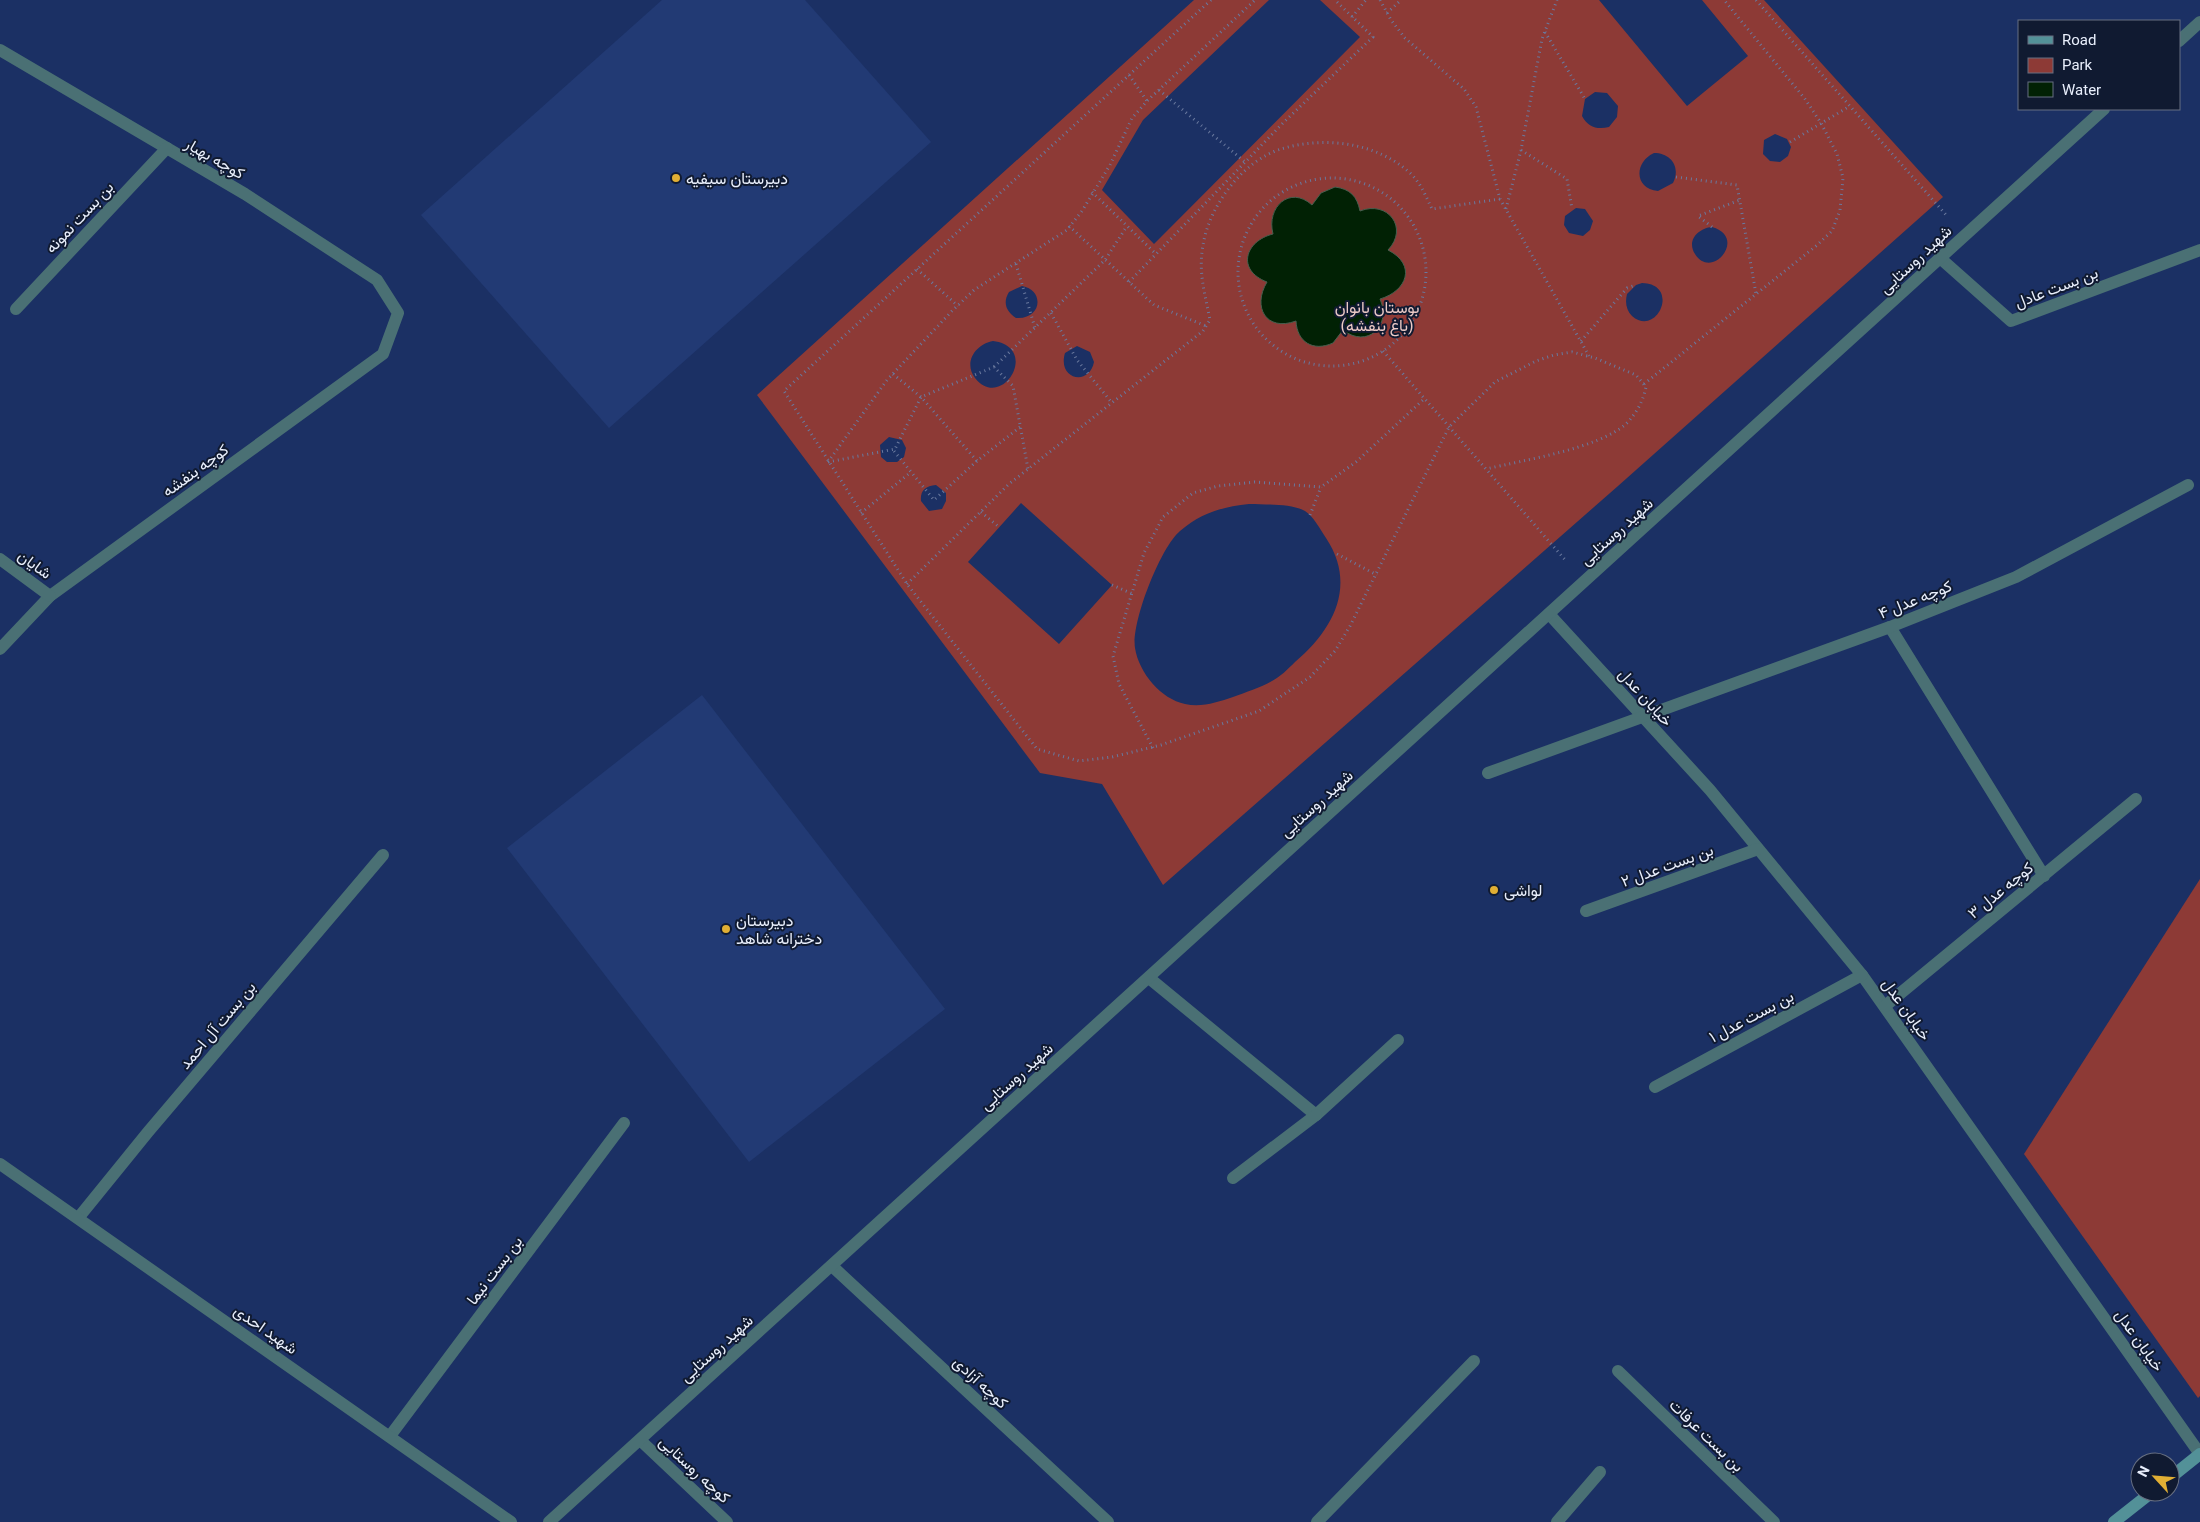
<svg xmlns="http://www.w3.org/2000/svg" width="2200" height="1522" viewBox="0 0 2200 1522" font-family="Roboto,Vazirmatn,sans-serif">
  <rect width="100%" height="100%" fill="#1b3064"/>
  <!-- built -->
  <g fill="#223a74">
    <polygon points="662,0 805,0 931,142 609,428 421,215"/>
    <polygon points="702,695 945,1009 749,1162 507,848"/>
  </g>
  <!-- green -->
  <g fill="#8d3a36" fill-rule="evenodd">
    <path d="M1194,0H1269L1143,120L1102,190L1154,244L1360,37L1320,0H1599L1687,106L1748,56L1702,0H1764L1943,197L1618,486L1163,885L1102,784L1040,773L757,395ZM1595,92L1607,93L1618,106L1617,117L1609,127C1597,130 1588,127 1582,116L1585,99ZM1775,134L1787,139L1791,147L1788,156L1780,162L1770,161L1763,154L1764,140ZM1654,153C1671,153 1681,167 1673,183L1658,191C1634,189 1634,162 1654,153ZM1576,208L1585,209L1593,221L1590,230L1583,236L1569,233L1564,225L1565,216ZM1712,227C1748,237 1712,281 1695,254C1686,240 1699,228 1712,227ZM1642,283C1681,284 1657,338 1632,316C1626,310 1625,302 1627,294L1636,285ZM1022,286C1045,290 1042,320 1016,318C1007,312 1002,303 1009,292ZM993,341C1041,347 1002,412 975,378C963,362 976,344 993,341ZM1077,346L1090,352L1094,362C1089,387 1057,379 1065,353ZM889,437L902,440L906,448L904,457L897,462H887L881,457L880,445ZM936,485L946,493V501L942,509L929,511L921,501C920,491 925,486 936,485ZM1021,503L1112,585L1059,644L968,562ZM1249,504C1265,505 1290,503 1305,511C1313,516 1320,529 1326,538C1357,585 1334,629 1295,662C1288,669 1280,677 1272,681C1260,688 1246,692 1233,697C1218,702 1201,708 1185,704C1161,699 1139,673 1135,648C1131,623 1160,548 1180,531C1201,513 1222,507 1249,504Z"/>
    <polygon points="2200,879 2200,1396 2198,1398 2024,1154"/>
  </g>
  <!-- water -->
  <path fill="#012104" stroke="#475f4e" d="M1335,187C1350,189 1357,196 1360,211C1388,200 1409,228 1388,250C1417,265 1407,291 1380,299C1392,326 1367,349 1343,330L1333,343C1313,352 1297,342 1296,321C1266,332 1252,307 1267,282C1236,270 1245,241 1273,234C1266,207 1290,185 1312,205L1321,193Z"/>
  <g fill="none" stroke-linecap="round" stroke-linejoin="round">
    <!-- path -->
    <g stroke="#6a799e" stroke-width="3" stroke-dasharray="1 4" stroke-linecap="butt">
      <path d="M1211,0L784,391L907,584L1037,749L1079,761L1112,757L1161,745L1259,711L1310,677L1335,651L1350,626L1449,427L1495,382L1536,361L1554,355L1572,352L1595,358L1636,375L1646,387C1643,401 1637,413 1626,424C1597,449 1524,460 1486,469"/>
      <polyline points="1380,0 1391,20 1405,38 1464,89 1476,107 1500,199 1589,356"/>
      <polyline points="1756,0 1948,217"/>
      <polyline points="1387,13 1401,0"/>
      <polyline points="1352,17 1366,0"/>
      <polyline points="1545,32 1585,99"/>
      <polyline points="1129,75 1147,101"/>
      <polyline points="1159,90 1245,162"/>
      <polyline points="1790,142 1850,106"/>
      <polyline points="1521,150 1567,179 1572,209"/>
      <polyline points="1676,177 1737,185 1756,294"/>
      <circle cx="1332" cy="272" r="94"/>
      <polyline points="1092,192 1156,254"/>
      <polyline points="1506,209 1521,150 1542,39 1557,0"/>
      <polyline points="1069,226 1154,305 1206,326"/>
      <polyline points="1712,227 1698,216 1740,200"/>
      <polyline points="1016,264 1035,328"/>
      <polyline points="917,269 958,306"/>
      <polyline points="1129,282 1284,122 1373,37 1335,0"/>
      <polyline points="1051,313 1077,360 1112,403"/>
      <polyline points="1581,341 1627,288 1636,285"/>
      <polyline points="1383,351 1567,562"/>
      <polyline points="994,367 1105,260 1127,226"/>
      <polyline points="893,374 921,397 977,461"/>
      <polyline points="1644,384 1816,246 1832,231 1840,210 1843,178 1837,154 1821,123 1805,99 1724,0"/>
      <polyline points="1020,427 977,461 934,500 894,451 921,397 994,367 1013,386 1028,469"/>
      <polyline points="828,462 887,380 952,311 974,290 1067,230 1082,211 1110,165 1132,118 1147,101 1255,0"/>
      <polyline points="828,462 895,449"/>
      <polyline points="981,512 999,527"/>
      <polyline points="861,513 911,472"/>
      <polyline points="1310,515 1321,487"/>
      <polyline points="1337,554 1377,575"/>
      <path d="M907,584L1009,484L1203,331L1210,320C1205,294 1198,272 1203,245C1209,207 1242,161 1281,149C1324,136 1376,142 1410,173C1421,183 1426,197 1432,209L1500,199"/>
      <polyline points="1112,585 1133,594"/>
      <polyline points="1153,748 1119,684 1113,656 1144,553 1163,517 1193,493 1218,486 1255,482 1321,487 1356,462 1424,399"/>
    </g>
    <!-- minor -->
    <g stroke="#4a7074" stroke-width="12">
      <polyline points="0,50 245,194 377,280 398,313 383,354 50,596 0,649"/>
      <polyline points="1940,258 2011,321 2200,250"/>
      <polyline points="16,309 167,148"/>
      <polyline points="0,559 50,596"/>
      <polyline points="1549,614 1710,790 1862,975 2200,1454"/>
      <polyline points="1890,627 2044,876"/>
      <polyline points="1488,773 1890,627 2016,577 2188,485"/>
      <polyline points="1586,911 1758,849"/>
      <polyline points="1149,978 1316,1115 1398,1040"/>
      <polyline points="1885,1006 2136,799"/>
      <polyline points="1655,1087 1862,975"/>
      <polyline points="1233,1178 1316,1115"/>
      <polyline points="79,1217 148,1132 383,855"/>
      <polyline points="832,1266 1108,1522"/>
      <polyline points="1618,1371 1774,1522"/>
      <polyline points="390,1436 624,1123"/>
      <polyline points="640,1440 727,1522"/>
      <polyline points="1317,1522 1474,1361"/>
      <polyline points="1557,1522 1600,1472"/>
    </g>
    <!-- tertiary -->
    <g stroke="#4a7074" stroke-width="12">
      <polyline points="2179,41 2200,22"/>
      <polyline points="0,1164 511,1522"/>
      <polyline points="549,1522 2104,109"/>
    </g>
    <!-- secondary -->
    <g stroke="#539198" stroke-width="12">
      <polyline points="2170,1478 2200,1454"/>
      <polyline points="2114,1522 2152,1492"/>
    </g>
  </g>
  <!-- markers -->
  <g fill="#e1af34" stroke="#101a31" stroke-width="2">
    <circle cx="676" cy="178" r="5"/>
    <circle cx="1494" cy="890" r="5"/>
    <circle cx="726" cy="929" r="5"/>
  </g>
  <g text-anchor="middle" stroke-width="4" stroke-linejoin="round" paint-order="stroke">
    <!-- street labels -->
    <g font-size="16" fill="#e9effc" stroke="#101a31">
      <text transform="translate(215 158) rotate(30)" y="6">کوچه بهیار</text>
      <text transform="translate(79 217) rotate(-47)" y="6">بن بست نمونه</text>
      <text transform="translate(1915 259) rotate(-43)" y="6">شهید روستایی</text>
      <text transform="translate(2056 287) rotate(-21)" y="6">بن بست عادل</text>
      <text transform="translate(195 470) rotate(-36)" y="6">کوچه بنفشه</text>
      <text transform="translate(1616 531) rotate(-42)" y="6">شهید روستایی</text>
      <text transform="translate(35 564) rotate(36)" y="6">شایان</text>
      <text transform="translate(1915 599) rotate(-22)" y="6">کوچه عدل ۴</text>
      <text transform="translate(1646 697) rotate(48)" y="6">خیابان عدل</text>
      <text transform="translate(1316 803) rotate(-42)" y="6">شهید روستایی</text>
      <text transform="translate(1667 865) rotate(-20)" y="6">بن بست عدل ۲</text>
      <text transform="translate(2000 890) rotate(-39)" y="6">کوچه عدل ۳</text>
      <text transform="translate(1907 1009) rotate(55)" y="6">خیابان عدل</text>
      <text transform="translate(1751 1016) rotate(-28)" y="6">بن بست عدل ۱</text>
      <text transform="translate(217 1025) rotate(-50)" y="6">بن بست آل احمد</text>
      <text transform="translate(1016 1076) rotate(-42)" y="6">شهید روستایی</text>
      <text transform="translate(494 1270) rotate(-53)" y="6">بن بست نیما</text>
      <text transform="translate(266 1329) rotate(35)" y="6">شهید احدی</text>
      <text transform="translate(2140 1340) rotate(55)" y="6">خیابان عدل</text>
      <text transform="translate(716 1348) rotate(-42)" y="6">شهید روستایی</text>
      <text transform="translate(981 1382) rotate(43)" y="6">کوچه آزادی</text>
      <text transform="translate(1707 1435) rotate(44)" y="6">بن بست عرفات</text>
      <text transform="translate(695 1469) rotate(43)" y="6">کوچه روستایی</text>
    </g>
    <!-- poi labels -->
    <g font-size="16" fill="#e9effc" stroke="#101a31" text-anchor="start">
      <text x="686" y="184">دبیرستان سیفیه</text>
      <text x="1504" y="896">لواشی</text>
      <text x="736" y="926">دبیرستان<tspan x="736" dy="18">دخترانه شاهد</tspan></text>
    </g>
    <!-- park labels -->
    <g font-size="16" fill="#eccac6" stroke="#101a31">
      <text x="1377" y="313">بوستان بانوان<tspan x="1377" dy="18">(باغ بنفشه)</tspan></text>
    </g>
  </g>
  <!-- legend -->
  <rect x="2018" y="20" width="162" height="90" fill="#101a31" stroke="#676f82"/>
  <rect x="2028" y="36" width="25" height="8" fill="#539198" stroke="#676f82"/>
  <text x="2062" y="45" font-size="15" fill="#e9effc">Road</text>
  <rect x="2028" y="58" width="25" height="15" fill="#8d3a36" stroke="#676f82"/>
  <text x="2062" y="70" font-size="15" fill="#e9effc">Park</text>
  <rect x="2028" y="82" width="25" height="15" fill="#012104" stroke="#676f82"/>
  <text x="2062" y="95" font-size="15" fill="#e9effc">Water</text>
  <!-- north arrow -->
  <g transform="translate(2155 1477) rotate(296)"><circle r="24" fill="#101a31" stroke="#676f82"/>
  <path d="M0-4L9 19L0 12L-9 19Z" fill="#e1af34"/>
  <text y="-8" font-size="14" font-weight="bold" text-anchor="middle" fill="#e9effc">N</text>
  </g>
</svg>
